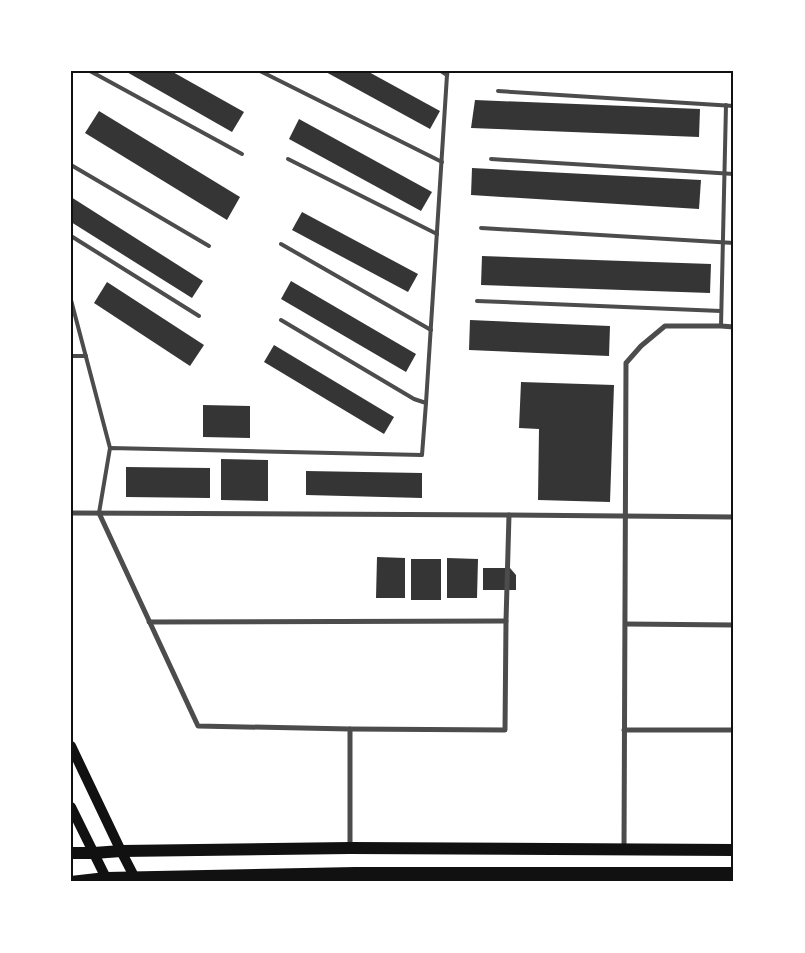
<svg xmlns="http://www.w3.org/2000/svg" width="805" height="953" viewBox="0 0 805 953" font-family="Quicksand,sans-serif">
  <rect width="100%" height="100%" fill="#fff"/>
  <!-- building -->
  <g fill="#353535">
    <polygon points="125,71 171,71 244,112 232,132"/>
    <polygon points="324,71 367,71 440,111 430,129"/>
    <polygon points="475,100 700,109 699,137 471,128"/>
    <polygon points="99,111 240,197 227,220 85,133"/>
    <polygon points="299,119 432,192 421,211 289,139"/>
    <polygon points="472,168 701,180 699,209 471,195"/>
    <polygon points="71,197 203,281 192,298 71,222"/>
    <polygon points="302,212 418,274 408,292 292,230"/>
    <rect x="731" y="249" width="3" height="28"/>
    <polygon points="482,256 711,264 710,293 481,285"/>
    <polygon points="291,281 416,354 406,372 281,299"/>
    <polygon points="107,282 204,345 190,366 94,303"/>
    <polygon points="470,320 610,326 609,356 469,350"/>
    <polygon points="274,345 394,417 384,434 264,362"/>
    <polygon points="521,382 614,385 610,502 538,500 539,429 519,428"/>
    <polygon points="203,405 250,406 250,438 203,437"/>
    <polygon points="221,459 268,460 268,501 221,500"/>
    <polygon points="126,467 210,468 210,498 126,497"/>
    <polygon points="306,471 422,473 422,498 306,495"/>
    <polygon points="377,557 405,558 405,598 376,598"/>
    <polygon points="447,558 478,559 477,598 447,598"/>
    <rect x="411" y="559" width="30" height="41"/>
    <polygon points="483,568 510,568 516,575 516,590 483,590"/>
  </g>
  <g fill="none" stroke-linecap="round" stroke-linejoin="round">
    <!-- service -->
    <g stroke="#4c4c4c" stroke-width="4">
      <polyline points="90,71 242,154"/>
      <polyline points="260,71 442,162"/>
      <polyline points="498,91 734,106"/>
      <polyline points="288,159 437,234"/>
      <polyline points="491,159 734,174"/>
      <polyline points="71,165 209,246"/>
      <polyline points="481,228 734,243"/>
      <polyline points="71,236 199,316"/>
      <polyline points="281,244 431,330"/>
      <polyline points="71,300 110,448"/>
      <polyline points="477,301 721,311"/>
      <polyline points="721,326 726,105"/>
      <polyline points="71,356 86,356"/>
      <polyline points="426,403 447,75 441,71"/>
      <polyline points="99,513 110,448 422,455 426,403 414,399 281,320"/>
    </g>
    <!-- pedestrian -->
    <polyline stroke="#4c4c4c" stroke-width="4.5" points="447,75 447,71"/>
    <!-- minor -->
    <g stroke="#4c4c4c" stroke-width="5">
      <polyline points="71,513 509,515 734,517"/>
      <polyline points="99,513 198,726 350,729 350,848"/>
      <polyline points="149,622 506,621"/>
      <polyline points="626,624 734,625"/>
      <polyline points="350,729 505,730 506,621 509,515"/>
      <polyline points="624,730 734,730"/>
      <polyline points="624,849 626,363 641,346 665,326 721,326 734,327"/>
    </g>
    <!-- secondary -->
    <g stroke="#111" stroke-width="10">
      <polyline points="71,746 121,851 137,882"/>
      <polyline points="71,807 108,882"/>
    </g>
    <!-- primary -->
    <g stroke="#111" stroke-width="12">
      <polyline points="71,853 94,853 121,851 350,848 734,850"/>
      <polyline points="71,882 106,878 355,873 734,873"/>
    </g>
  </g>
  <!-- border -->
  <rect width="805" height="953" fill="none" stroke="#ffffff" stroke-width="145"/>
  <rect x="72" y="72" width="660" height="808" fill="none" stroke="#111" stroke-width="2"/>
</svg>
